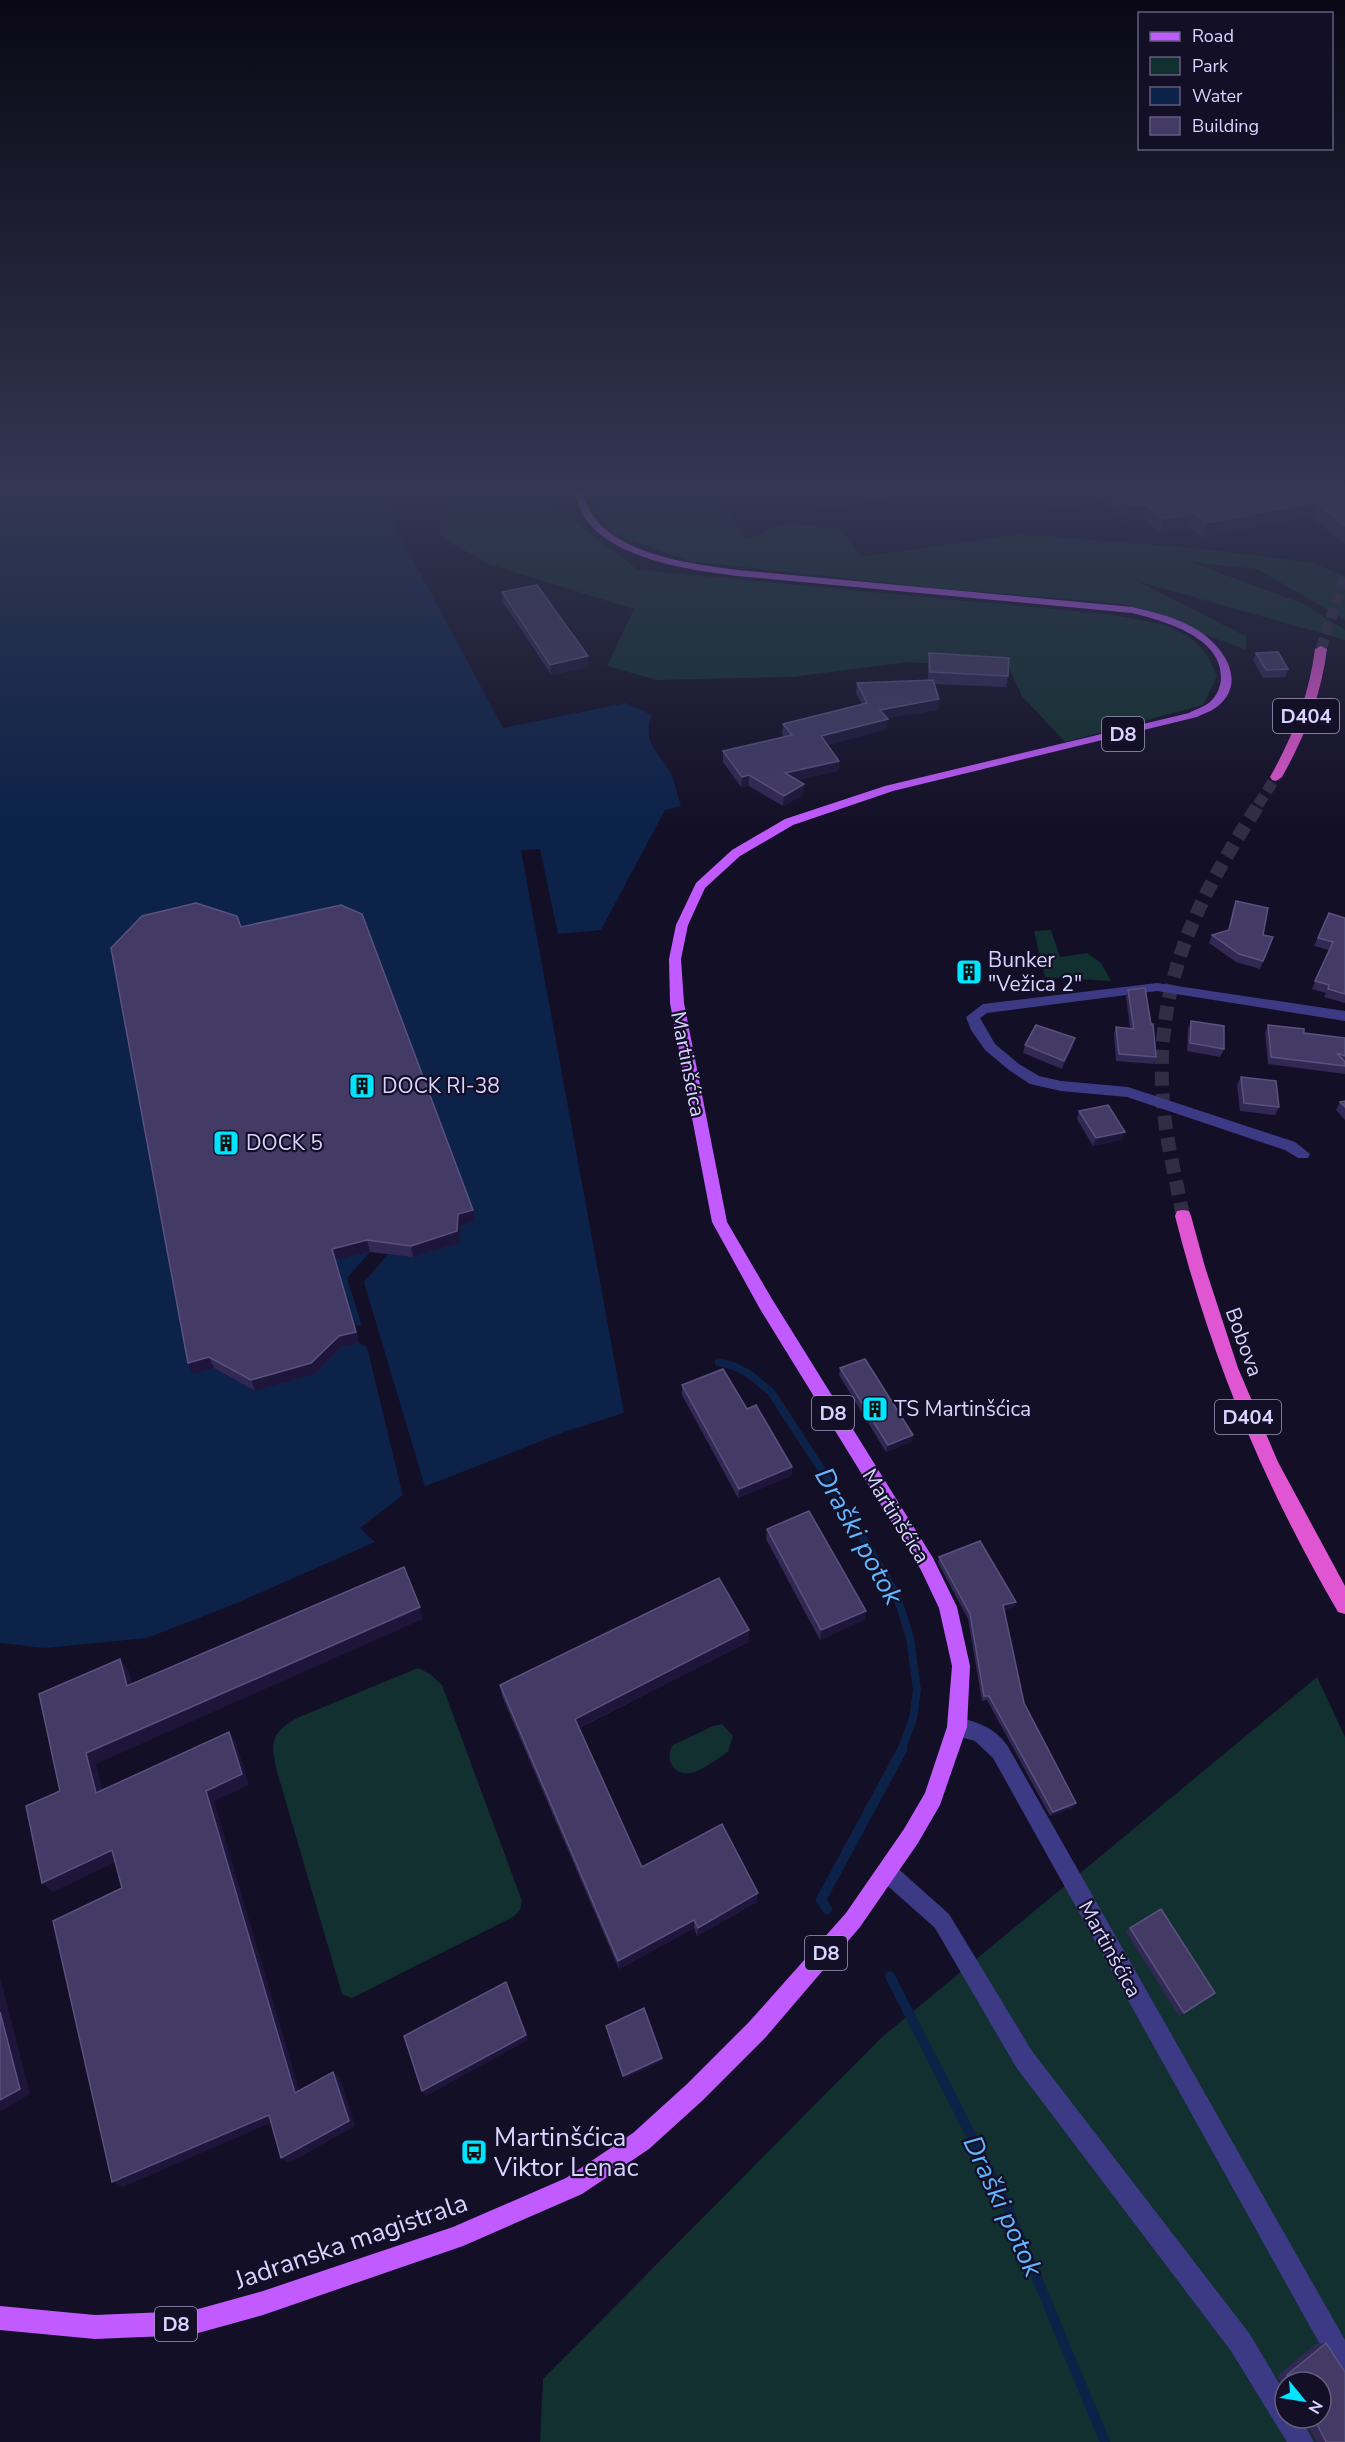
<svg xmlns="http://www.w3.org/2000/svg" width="1345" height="2442" viewBox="0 0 1345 2442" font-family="'Nunito Sans',sans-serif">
  <rect width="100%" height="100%" fill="#130f26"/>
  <!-- green -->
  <g fill="#12302f" fill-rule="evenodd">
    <path d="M445,486H564L557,508L638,570L1106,614C1154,623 1199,623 1217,676L1203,705L1065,742L1022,696L1009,668L908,662L792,677L657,680L607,666L634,609L488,564L440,536L442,490Z"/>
    <polygon points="591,486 638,486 636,501 719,498 746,539 786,524 839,528 862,557 1018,534 1203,549 1312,563 1345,576 1345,620 1257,569 1190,562 1304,604 1345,630 1345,640 1137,581 1247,637 1246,650 1123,604 934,588 690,561 615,534 589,503"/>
    <polygon points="1051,930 1060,957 1087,953 1101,963 1111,981 1045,977 1034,931"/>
    <path d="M418,1668L430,1674L442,1685L522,1901L520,1910L513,1917L352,1998L342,1994L278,1775C271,1746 268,1734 297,1718Z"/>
    <path d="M1317,1677L1345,1737V2442H540L543,2379L881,2038ZM1285,2382H1321V2418H1285Z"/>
    <path d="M722,1724L733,1736L728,1752C713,1761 683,1788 671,1763C668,1756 670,1750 673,1745L713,1726Z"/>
  </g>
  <!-- water -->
  <path fill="#0c2248" d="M0,486H393L389,498L395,526L503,728L626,703L651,715C643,743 656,748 669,770C675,780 677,794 681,806L665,810L601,930L558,934L540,849L521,850L624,1413L564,1432L403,1495L360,1528L375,1542L237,1603L147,1638L45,1648L0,1643Z"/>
  <!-- pier -->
  <polygon fill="#130f26" points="370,1252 388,1254 364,1282 425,1487 403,1496 367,1347 359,1343 354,1325 362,1326 347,1278"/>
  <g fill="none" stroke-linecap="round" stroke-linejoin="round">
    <!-- stream-far1 -->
    <polyline stroke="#0c2248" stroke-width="8" points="719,1362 734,1366 749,1374 771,1392 829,1481 896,1594 910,1637 917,1690 913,1719 901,1751"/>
    <!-- stream -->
    <g stroke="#0c2248" stroke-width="10">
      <polyline points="827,1909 821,1900 902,1750"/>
      <polyline points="890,1976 1007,2206 1105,2442"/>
    </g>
    <!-- trunk-tunnel-far1 -->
    <g stroke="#312d47" stroke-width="11" stroke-dasharray="11 5" stroke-linecap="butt">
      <polyline points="1321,649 1345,575"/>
      <polyline points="1258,805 1276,777"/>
    </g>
    <!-- trunk-tunnel -->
    <path stroke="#312d47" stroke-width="14" stroke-dasharray="14 8" stroke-linecap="butt" d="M1183,1216C1176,1179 1166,1141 1163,1103C1154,983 1196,901 1259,804"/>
    <!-- minor -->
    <g fill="#3d3a85" fill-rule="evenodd">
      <polygon points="1157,983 1345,1011 1345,1021 1157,991 987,1013 980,1018 995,1044 1019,1064 1039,1076 1061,1081 1128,1087 1295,1142 1310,1154 1308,1158 1298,1158 1285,1150 1127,1097 1061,1091 1030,1084 1009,1070 985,1050 971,1030 966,1017 983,1004"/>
      <path d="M957,1717C977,1722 994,1727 1007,1745L1345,2340V2376L1336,2373L993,1758L975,1741L950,1734L947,1727L950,1720Z"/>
      <polygon points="887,1862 894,1865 949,1914 1032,2051 1249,2333 1285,2393 1285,2418 1301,2418 1314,2442 1287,2442 1231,2351 1016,2067 935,1928 880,1879 877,1872 880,1865"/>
    </g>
    <!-- primary -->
    <path fill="#c25bff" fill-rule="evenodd" d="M574,486H582C589,552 685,563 738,570L1132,607C1153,612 1175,617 1194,628C1221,643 1249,680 1218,706C1212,711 1203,714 1197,717L893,791L793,825L740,856L705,888L688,925L681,959L684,1003L727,1222L772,1299L933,1558L957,1607L970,1666L967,1727L940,1805L918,1843L860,1927L765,2038L703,2100L649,2149L582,2194L463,2246L263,2315L191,2335L95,2339L0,2330V2306L95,2315L191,2311L263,2291L453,2227L566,2178L633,2133L687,2084L749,2022L846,1913L904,1829L925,1793L947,1727L952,1666L939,1608L921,1570L760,1309L712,1222L670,1003L669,959L676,925L696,883L732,850L785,819L885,786L1189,713C1196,709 1204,707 1210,702C1217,696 1221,686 1221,677C1221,636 1163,621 1132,613L738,576C683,569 579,556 574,486Z"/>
    <!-- trunk -->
    <g fill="#e055d1" fill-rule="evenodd">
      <path d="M1321,646L1327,649C1321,696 1305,736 1282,777L1276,781L1272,780L1270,777C1293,736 1309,696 1315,649Z"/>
      <path d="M1183,1210L1189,1211L1191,1216L1205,1267L1238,1368L1278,1462L1345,1586V1614L1338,1612C1264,1485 1211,1358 1175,1216L1177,1211Z"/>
    </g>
  </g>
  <!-- wall -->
  <g fill="#312854">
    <polygon points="799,486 951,486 819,510"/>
    <polygon points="1034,486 1345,486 1345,544 1311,516 1202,537 1190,528 1160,533 1143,518 1126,521 1104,501 1058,508"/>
    <polygon points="502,592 588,656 588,667 551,675 503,602"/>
    <polygon points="929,653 1008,676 1006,687 934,684 938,710 887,718 887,729 827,745 839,761 838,771 797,780 804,784 803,795 783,806 749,786 741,787 723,762 723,751 784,737 782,734 783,724 862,704 856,693 857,683 928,680 928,665"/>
    <polygon points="1256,653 1288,669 1285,677 1263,678 1253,660"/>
    <polygon points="1236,901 1263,935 1273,937 1260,969 1236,962 1209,943 1212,935 1228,930 1233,909"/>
    <polygon points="1329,913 1345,918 1345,1003 1324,997 1326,993 1312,989 1329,950 1314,946"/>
    <polygon points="241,927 473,1210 475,1221 461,1226 459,1243 413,1257 370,1252 336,1260 359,1343 342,1347 315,1374 255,1391 214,1368 193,1374"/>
    <polygon points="1128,990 1151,1024 1156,1057 1154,1064 1116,1061 1114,1034 1116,1027 1130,1028 1126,997"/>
    <polygon points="1191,1021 1224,1049 1220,1057 1187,1051 1188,1029"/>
    <polygon points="1268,1025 1304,1033 1345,1038 1345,1074 1268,1064 1265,1033"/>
    <polygon points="1025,1045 1073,1046 1062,1069 1023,1053"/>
    <polygon points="1241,1077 1279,1107 1275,1115 1240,1111 1237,1085"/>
    <polygon points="1345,1101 1345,1120 1336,1110 1340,1102"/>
    <polygon points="1079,1111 1125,1132 1122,1140 1093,1146 1077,1119"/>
    <polygon points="840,1368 913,1435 911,1442 886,1452 839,1375"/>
    <polygon points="682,1385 747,1409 792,1467 791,1476 738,1498 682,1395"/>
    <polygon points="767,1529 866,1611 864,1620 820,1640 766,1539"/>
    <polygon points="939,1557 1016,1602 1014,1607 1004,1610 1024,1703 1073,1808 1050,1816 987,1700 982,1701 968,1619 938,1563"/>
    <polygon points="749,1630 748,1642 579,1728 642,1867 757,1902 697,1936 694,1928 619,1969 502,1696 500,1685"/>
    <polygon points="1130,1928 1210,1996 1179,2016 1126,1932"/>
    <polygon points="1326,2343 1345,2442 1315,2442 1316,2441 1304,2418 1321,2418 1321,2382 1285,2382 1285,2389 1277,2376 1316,2344"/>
  </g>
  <!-- shaded-wall -->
  <g fill="#1d163a">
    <polygon points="872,486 951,486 819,510 820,495"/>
    <polygon points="1107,486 1104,501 1058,508 1061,494"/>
    <polygon points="1316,502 1311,516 1202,537 1206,523"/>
    <polygon points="1146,504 1143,518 1126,521 1130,506"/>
    <polygon points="1194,513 1190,528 1160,533 1163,519"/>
    <polygon points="588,656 588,667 551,675 550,665"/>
    <polygon points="939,699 938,710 878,720 880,710"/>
    <polygon points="888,719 887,729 820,747 821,736"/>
    <polygon points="839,761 838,771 784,783 785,773"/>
    <polygon points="749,775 749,786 741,787 742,777"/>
    <polygon points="804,784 803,795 783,806 784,796"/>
    <polygon points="1075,1038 1073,1046 1062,1069 1064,1061"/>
    <polygon points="1125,1132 1122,1140 1093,1146 1096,1138"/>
    <polygon points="473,1210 475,1221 461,1226 459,1243 413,1257 411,1246 458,1214"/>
    <polygon points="367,1240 370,1252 336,1260 359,1343 342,1347 315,1374 255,1391 251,1380 339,1336 332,1249"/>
    <polygon points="209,1357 214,1368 193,1374 188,1363"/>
    <polygon points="913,1435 911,1442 886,1452 888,1445"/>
    <polygon points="792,1467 791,1476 738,1498 739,1489"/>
    <polygon points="1016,1602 1014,1607 1001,1611 1003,1605"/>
    <polygon points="420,1607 423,1619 96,1764 106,1803 96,1793 86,1753"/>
    <polygon points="866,1611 864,1620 820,1640 821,1630"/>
    <polygon points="749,1630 748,1642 576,1729 575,1719"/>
    <polygon points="120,1659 129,1671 136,1698 127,1686"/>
    <polygon points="229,1732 236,1743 249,1785 214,1801 302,2099 295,2093 206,1791"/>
    <polygon points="1076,1803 1073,1808 1050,1816 1053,1812"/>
    <polygon points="112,1850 122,1859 53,1892 42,1883"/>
    <polygon points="758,1893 757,1902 697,1936 698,1928"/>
    <polygon points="694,1920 694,1928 619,1969 618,1961"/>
    <polygon points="0,1977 30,2094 0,2112"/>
    <polygon points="526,2035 528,2040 426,2096 422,2091"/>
    <polygon points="662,2058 662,2061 624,2079 623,2076"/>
    <polygon points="333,2072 340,2078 355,2126 289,2163 281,2158"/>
    <polygon points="269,2115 277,2120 123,2187 112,2182"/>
  </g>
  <!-- building -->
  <g fill="#433a66" stroke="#5a527e" stroke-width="1.5">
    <polygon points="812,486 872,486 820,495"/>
    <polygon points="1052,486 1345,486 1345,526 1316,502 1206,523 1194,513 1163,519 1146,504 1130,506 1107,486 1061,494"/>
    <polygon points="537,585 588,656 550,665 502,592"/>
    <polygon points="1278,652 1288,669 1266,670 1256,653"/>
    <polygon points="929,653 1009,658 1008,676 930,672"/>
    <polygon points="933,680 939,699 880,710 888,719 821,736 839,761 785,773 804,784 784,796 749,775 742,777 723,751 792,735 783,724 867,703 857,683"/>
    <polygon points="1236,901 1268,908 1263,935 1273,937 1263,961 1239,954 1212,935 1229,930"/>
    <polygon points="196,903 237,916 241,927 341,905 362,914 473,1210 458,1214 457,1231 411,1246 367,1240 332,1249 356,1332 339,1336 311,1363 251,1380 209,1357 188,1363 111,948 142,916"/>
    <polygon points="1329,913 1345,918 1345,994 1328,989 1329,985 1315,981 1333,942 1318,938"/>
    <polygon points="1145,988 1151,1024 1153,1024 1156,1057 1119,1054 1116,1027 1134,1029 1128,990"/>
    <polygon points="1191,1021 1224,1026 1224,1049 1190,1043"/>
    <polygon points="1036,1025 1075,1038 1064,1061 1025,1045"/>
    <polygon points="1268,1025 1304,1029 1304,1033 1345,1038 1345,1056 1337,1053 1345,1062 1345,1066 1271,1057"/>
    <polygon points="1241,1077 1276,1081 1279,1107 1244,1103"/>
    <polygon points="1345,1101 1345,1107 1340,1102"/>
    <polygon points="1108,1105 1125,1132 1096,1138 1079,1111"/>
    <polygon points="865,1359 913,1435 888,1445 840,1368"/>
    <polygon points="723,1369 747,1409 756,1405 792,1467 739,1489 682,1385"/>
    <polygon points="809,1511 866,1611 821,1630 767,1529"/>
    <polygon points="980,1541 1016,1602 1003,1605 1024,1703 1076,1803 1053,1812 989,1696 984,1696 970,1614 939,1557"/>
    <polygon points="404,1567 420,1607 86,1753 96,1793 229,1732 242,1774 206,1791 295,2093 333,2072 349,2121 281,2158 269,2115 112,2182 53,1921 122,1888 112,1850 42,1883 26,1806 60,1791 39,1694 120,1659 127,1686"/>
    <polygon points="719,1578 749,1630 575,1719 642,1867 722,1824 758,1893 698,1928 694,1920 618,1961 500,1685"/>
    <polygon points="1161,1909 1215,1993 1184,2013 1130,1928"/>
    <polygon points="506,1982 526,2035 422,2091 404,2036"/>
    <polygon points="644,2008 662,2058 623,2076 606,2026"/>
    <polygon points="0,2012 20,2089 0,2100"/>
    <polygon points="1326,2343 1345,2372 1345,2442 1326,2442 1314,2418 1321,2418 1321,2382 1291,2382 1287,2375"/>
  </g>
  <!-- sky -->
  <linearGradient id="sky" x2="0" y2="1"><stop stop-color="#0a0815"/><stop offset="0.59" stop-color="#333752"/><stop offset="1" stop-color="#333752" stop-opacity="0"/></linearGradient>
  <rect width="1345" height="828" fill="url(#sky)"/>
  <!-- icons -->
  <defs>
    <symbol id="building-square" viewBox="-11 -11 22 22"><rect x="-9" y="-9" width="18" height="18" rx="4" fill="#00e5ff" stroke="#130f26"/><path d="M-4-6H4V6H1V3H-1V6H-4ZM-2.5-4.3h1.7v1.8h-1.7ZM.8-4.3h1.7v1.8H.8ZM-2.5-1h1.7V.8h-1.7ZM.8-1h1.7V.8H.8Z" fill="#111"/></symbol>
    <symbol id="bus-square" viewBox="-11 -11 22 22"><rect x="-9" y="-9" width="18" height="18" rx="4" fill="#00e5ff" stroke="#130f26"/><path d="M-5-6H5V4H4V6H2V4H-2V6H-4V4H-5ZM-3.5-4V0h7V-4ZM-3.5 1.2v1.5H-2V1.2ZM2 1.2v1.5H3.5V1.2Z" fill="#111"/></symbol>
  </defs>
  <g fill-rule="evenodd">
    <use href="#building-square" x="954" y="957" width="30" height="30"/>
    <use href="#building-square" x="347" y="1071" width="30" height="30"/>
    <use href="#building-square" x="211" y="1128" width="30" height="30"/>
    <use href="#building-square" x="860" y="1394" width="30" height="30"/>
    <use href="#bus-square" x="459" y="2137" width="30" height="30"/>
  </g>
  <g text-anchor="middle" stroke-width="4.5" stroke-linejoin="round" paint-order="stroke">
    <!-- shield labels -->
    <g fill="#130f26" stroke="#9e99be" stroke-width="1.5">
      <rect x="1273" y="699" width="66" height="34" rx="4.5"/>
      <rect x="1102" y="717" width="42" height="34" rx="4.5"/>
      <rect x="812" y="1396" width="42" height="34" rx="4.5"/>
      <rect x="1215" y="1400" width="66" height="34" rx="4.5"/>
      <rect x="805" y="1936" width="42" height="34" rx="4.5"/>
      <rect x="155" y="2307" width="42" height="34" rx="4.5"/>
    </g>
    <g font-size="20" font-weight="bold" fill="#d9d4ff">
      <text x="1306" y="723">D404</text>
      <text x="1123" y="741">D8</text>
      <text x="833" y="1420">D8</text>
      <text x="1248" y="1424">D404</text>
      <text x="826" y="1960">D8</text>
      <text x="176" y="2331">D8</text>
    </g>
    <!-- poi labels -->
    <g font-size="21" fill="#d9d4ff" stroke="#130f26" text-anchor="start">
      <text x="988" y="967">Bunker<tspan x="988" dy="24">"Vežica 2"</tspan></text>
      <text x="382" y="1093">DOCK RI-38</text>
      <text x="246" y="1150">DOCK 5</text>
      <text x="894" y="1416">TS Martinšćica</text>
    </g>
    <!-- street labels -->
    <g font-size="21" fill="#d9d4ff" stroke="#130f26">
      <text transform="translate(688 1064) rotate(79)" y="7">Martinšćica</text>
      <text transform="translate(1244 1342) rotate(70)" y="7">Bobova</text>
      <text transform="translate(896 1516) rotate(58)" y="7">Martinšćica</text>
      <text transform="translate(1110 1949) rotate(61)" y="7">Martinšćica</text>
    </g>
    <!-- near-poi labels -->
    <g font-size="26" fill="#d9d4ff" stroke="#130f26" text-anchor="start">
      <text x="494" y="2146">Martinšćica<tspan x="494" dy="30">Viktor Lenac</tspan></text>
    </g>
    <!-- near-street labels -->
    <g font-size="26" fill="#d9d4ff" stroke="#130f26">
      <text transform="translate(351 2241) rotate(-19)" y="9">Jadranska magistrala</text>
    </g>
    <!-- near-water labels -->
    <g font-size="27" font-style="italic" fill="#62b6ff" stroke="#130f26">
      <text transform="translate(859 1536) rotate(61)" y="9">Draški potok</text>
      <text transform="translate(1003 2206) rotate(65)" y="9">Draški potok</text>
    </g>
  </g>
  <!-- legend -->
  <rect x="1138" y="12" width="195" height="138" fill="#130f26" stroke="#625e7d" stroke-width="1.5"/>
  <rect x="1150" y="32" width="30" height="9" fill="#c25bff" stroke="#625e7d" stroke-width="1.5"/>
  <text x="1192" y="42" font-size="18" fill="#d9d4ff">Road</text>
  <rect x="1150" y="57" width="30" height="18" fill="#12302f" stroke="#625e7d" stroke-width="1.5"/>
  <text x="1192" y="72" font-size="18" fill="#d9d4ff">Park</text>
  <rect x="1150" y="87" width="30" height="18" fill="#0c2248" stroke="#625e7d" stroke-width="1.5"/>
  <text x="1192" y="102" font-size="18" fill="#d9d4ff">Water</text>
  <rect x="1150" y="117" width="30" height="18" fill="#433a66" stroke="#625e7d" stroke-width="1.5"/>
  <text x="1192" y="132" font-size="18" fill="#d9d4ff">Building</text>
  <!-- north arrow -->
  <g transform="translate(1303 2400) rotate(120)"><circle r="28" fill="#130f26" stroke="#625e7d" stroke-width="1.5"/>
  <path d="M0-4.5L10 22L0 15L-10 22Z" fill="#00e5ff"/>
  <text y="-9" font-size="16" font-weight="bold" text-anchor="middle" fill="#d9d4ff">N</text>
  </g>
</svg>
